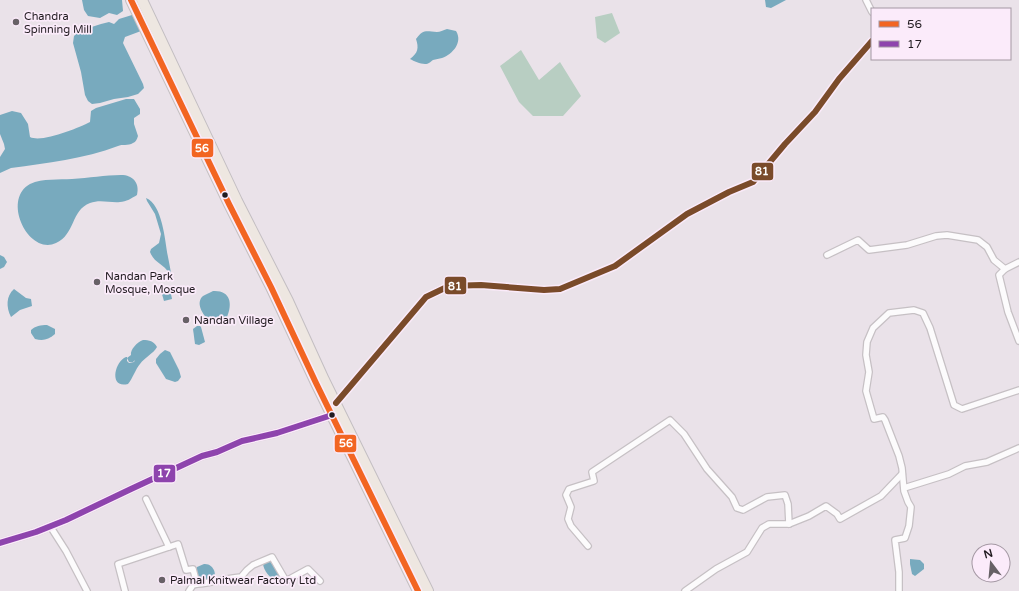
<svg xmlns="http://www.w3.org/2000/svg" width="1019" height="591" viewBox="0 0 1019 591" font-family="'Varela Round',sans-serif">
  <rect width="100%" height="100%" fill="#eae2e9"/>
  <!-- green -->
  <g fill="#b8cec2">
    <polygon points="612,13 620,33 605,43 597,38 595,17"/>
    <polygon points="521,50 539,80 560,62 581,96 563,116 533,116 519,102 500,66"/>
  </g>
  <!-- water -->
  <g fill="#78aabe">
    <polygon points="82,0 122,0 123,11 117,15 109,13 100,18 88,16 84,10"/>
    <polygon points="765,0 786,0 771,8 766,7"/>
    <polygon points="132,15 141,31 125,37 123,43 143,84 144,88 138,94 128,97 114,99 100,103 92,104 88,101 85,95 81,72 73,43 74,36 79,31 101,24 109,22 114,24 119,19"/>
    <path d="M447,29L456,31C463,42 453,54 442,58C439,59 436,59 433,60C430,62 429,64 425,64C420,64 414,61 410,59C418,53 419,48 416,39C423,29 426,31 437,32C440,32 443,30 447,29Z"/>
    <path d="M126,99H134L140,109V114L134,118V124L138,136C137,139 136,142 133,143C128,146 122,144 118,146C84,159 47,163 11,168L0,173V157L5,149L4,144L0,134V115L12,111L21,113L28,124L30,137C42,143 78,128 90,122L91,111L96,108Z"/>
    <path d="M121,175C133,175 140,183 137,195C132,198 126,202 120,202C110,203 100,199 90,203C71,210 75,235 56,243C29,256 1,200 30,184C43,178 59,180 72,179C89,178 105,175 121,175Z"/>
    <path d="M146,198C163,205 165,242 168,257C169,262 170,267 171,273H169C164,264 154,263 150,252L151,249L159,243L161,234L155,214L147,201Z"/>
    <polygon points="0,255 4,257 7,262 4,267 0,269"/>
    <path d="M14,289L26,298L31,299L32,306L20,310L11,317C6,307 6,296 14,289Z"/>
    <polygon points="170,289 172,299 164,301 161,291"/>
    <path d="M213,291C230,290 233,303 227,317L214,320H209C203,315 195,303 203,296C206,294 210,293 213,291Z"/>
    <path d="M47,325L55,329V334C48,340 43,341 35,339L31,333V330C35,326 41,325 47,325Z"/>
    <polygon points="197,326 200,326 201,327 205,342 199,345 195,344 193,329"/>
    <path d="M143,340C149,340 154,341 157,347C153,354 145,357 140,364C135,370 133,378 128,384C109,389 114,362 126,357H127V361L129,363L134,362L135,360L133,362H129L127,358L131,355C130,350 137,342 143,340Z"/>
    <polygon points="165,350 170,352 179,370 181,377 178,381 175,382 166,379 156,363 156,359 160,354"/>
    <polygon points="910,559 920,560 924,564 924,569 915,576 912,574 910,564"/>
    <path d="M269,560L280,574V578L275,580C269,577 264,571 263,564L265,562Z"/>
    <path d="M204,564C214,563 220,578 209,581C206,582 202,581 199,581L195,570L197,567Z"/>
  </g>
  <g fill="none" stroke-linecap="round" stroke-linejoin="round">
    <defs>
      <g id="street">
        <polyline points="866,0 872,12"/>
        <polyline points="827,255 858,240 869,250 907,245 936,236 947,235 978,240 987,247 994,260 1005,269"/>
        <polyline points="1019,262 1005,269 999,275 1008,312 1019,341"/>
        <polyline points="336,403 426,297 449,286 481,285 544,290 560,289 615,266 687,214 729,192 753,182 785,144 815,112 839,79 872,41"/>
        <polyline points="904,488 949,474 965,466 987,462 1019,448"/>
        <polyline points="789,524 809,516 826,506 837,514 840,519 881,496 902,474"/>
        <polyline points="50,526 66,551 87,591"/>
        <polyline points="588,546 571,526 568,519 571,507 566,495 569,489 594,481 592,472 670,420 684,434 707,469 732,497 737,508 743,510 767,497 785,495 788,504 789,524 769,524 762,528 747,552 716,569 685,591"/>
        <path d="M169,547L178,544L186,570L193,569L197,584C213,583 225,578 241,577L247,570L253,565L272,557L286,581L308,569L320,581"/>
        <polyline points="125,591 118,564 169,547 146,499"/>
        <polyline points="189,591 193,585 197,584"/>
        <polyline points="899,591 899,572 895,540 905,538 909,526 911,507 908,502 904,491 902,468 899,456 885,420 883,417 874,419 866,391 869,372 866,355 867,342 873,328 889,313 914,310 923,313 930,328 954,405 962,409 1019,390"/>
      </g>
      <polyline id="secondary" points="0,543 36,532 66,520 131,489 202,456 217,452 242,441 277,433 332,415"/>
      <g id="highway">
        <polyline points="131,0 229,204 271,287 316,383 418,591"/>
        <polyline points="142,0 237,201 288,301 324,380 428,591"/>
      </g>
    </defs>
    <!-- street casing -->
    <use href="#street" stroke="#c6c0c4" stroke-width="8"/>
    <!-- secondary casing -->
    <use href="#secondary" stroke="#c6c0c4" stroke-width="9"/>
    <!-- highway casing -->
    <use href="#highway" stroke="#c3bec2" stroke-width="12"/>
    <!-- street -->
    <use href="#street" stroke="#fcfbfc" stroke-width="5.5"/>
    <!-- secondary -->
    <use href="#secondary" stroke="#fcfbfc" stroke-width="7"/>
    <!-- highway -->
    <use href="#highway" stroke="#eee7e1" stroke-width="10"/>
    <defs>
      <polyline id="bus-1" points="131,0 229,204 271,287 316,383 418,591"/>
      <polyline id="bus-2" points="0,543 36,532 66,520 131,489 202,456 217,452 242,441 277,433 332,415"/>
      <polyline id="bus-3" points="336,403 426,297 449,286 481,285 544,290 560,289 615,266 687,214 729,192 753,182 785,144 815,112 839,79 872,41"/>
    </defs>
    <!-- bus-1 casing -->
    <use href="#bus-1" stroke="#fbebfa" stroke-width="9"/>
    <!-- bus-2 casing -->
    <use href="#bus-2" stroke="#fbebfa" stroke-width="9"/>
    <!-- bus-3 casing -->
    <use href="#bus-3" stroke="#fbebfa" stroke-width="9"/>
    <!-- bus-1 -->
    <use href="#bus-1" stroke="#f26522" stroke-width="6"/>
    <!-- bus-2 -->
    <use href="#bus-2" stroke="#8e44ad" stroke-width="6"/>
    <!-- bus-3 -->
    <use href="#bus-3" stroke="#7a4b2a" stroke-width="6"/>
  </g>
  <!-- markers -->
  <g fill="#676166" stroke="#fbebfa" stroke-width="1.5">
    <circle cx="16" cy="22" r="4"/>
    <circle cx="97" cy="282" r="4"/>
    <circle cx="186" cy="320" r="4"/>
    <circle cx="162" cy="580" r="4"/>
  </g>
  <g fill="#211b20" stroke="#fbebfa" stroke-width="1.5">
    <circle cx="225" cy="195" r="3.5"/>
    <circle cx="332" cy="415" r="3.5"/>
  </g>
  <g text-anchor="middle" stroke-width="3.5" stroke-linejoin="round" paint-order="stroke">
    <!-- poi labels -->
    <g font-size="11" fill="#211b20" stroke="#fbebfa" text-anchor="start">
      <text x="24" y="20">Chandra<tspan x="24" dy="13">Spinning Mill</tspan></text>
      <text x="105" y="280">Nandan Park<tspan x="105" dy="13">Mosque, Mosque</tspan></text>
      <text x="194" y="324">Nandan Village</text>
      <text x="170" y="584">Palmal Knitwear Factory Ltd</text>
    </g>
  </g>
  <g stroke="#fbebfa" stroke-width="1.5">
    <rect x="191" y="138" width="23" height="20" rx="4" fill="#f26522"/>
    <rect x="751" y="162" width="23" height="19" rx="4" fill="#7a4b2a"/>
    <rect x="444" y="276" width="23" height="19" rx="4" fill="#7a4b2a"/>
    <rect x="334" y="434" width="23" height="19" rx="4" fill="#f26522"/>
    <rect x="153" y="464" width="23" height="19" rx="4" fill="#8e44ad"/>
  </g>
  <g font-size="11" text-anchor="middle" font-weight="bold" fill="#fff">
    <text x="202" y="152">56</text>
    <text x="762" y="175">81</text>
    <text x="455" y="290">81</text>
    <text x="346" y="447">56</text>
    <text x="164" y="477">17</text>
  </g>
  <!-- legend -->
  <rect x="871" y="8" width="140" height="52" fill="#fbebfa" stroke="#a498a3"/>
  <rect x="879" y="21" width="20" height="6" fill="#f26522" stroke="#a498a3"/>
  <text x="907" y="28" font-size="12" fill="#211b20">56</text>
  <rect x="879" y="41" width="20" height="6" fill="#8e44ad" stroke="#a498a3"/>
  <text x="907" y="48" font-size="12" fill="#211b20">17</text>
  <!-- north arrow -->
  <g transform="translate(991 563) rotate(344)"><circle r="19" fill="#fbebfa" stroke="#a498a3"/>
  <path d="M0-3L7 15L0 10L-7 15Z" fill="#676166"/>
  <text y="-6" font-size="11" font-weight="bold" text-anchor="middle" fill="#211b20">N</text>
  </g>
</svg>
